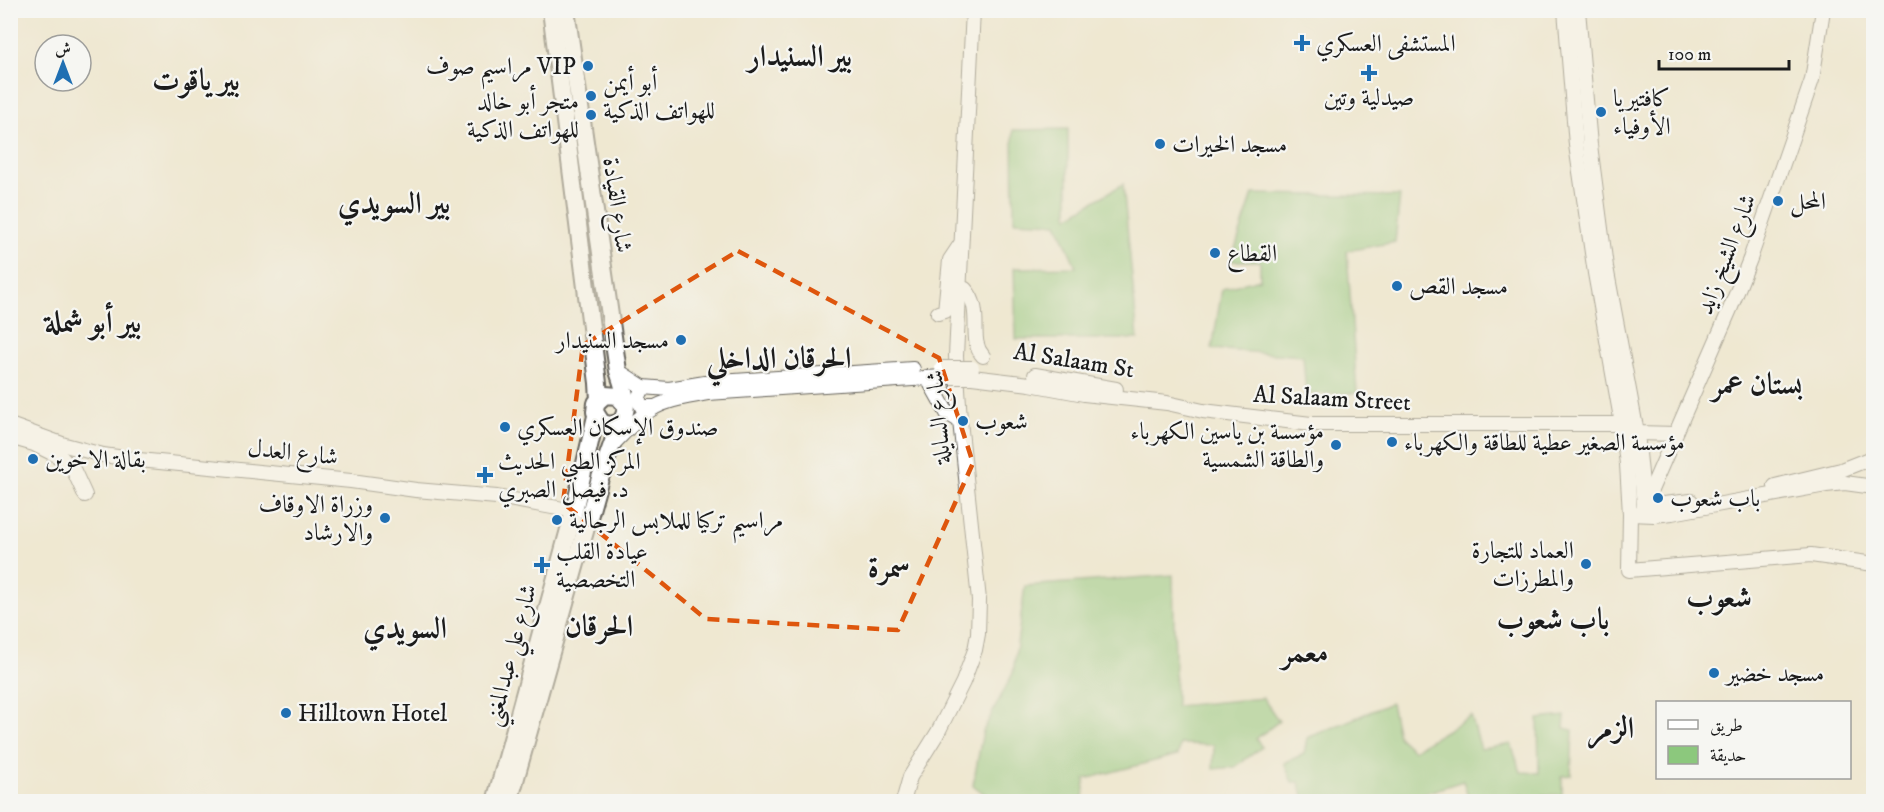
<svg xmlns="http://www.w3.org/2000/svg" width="1884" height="812" viewBox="0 0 1884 812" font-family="'IM FELL DW Pica',Amiri,serif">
  <rect width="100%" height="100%" fill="#f6f6f2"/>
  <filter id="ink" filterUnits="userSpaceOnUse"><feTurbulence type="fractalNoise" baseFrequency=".0167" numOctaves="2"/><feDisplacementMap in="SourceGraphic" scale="12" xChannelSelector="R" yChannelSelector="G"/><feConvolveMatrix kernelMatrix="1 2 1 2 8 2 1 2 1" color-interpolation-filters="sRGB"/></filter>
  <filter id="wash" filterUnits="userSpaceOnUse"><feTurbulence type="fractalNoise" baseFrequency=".008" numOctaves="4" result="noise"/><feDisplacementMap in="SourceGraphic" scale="24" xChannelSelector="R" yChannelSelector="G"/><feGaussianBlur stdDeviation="1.35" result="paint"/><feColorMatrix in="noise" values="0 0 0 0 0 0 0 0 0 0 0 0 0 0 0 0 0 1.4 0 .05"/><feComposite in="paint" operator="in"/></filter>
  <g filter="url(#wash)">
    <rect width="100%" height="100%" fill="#efe8d1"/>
    <!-- green -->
    <g fill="#8cc87d" stroke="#54724c" stroke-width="1.5">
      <polygon points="1068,129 1068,217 1123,184 1138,339 1016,339 1014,268 1076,267 1057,223 1014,221 1013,130"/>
      <polygon points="1253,194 1400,196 1395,242 1347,251 1357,393 1306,394 1303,356 1212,349 1222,289 1260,279 1260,261 1231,261"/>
      <polygon points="1173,575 1176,706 1263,698 1279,721 1256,739 1262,747 1235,767 1213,769 1214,745 1180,744 1178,755 1085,779 1083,801 993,801 973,785 983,731 1013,673 1025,586"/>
      <polygon points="1391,703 1398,736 1413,750 1471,716 1481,749 1511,744 1521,772 1539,773 1538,719 1565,716 1564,728 1573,730 1571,775 1562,776 1562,795 1541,795 1540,802 1524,801 1524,795 1469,800 1463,781 1419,795 1419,801 1305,801 1299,782 1292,782 1284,763 1304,754 1307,738"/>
    </g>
  </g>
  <g filter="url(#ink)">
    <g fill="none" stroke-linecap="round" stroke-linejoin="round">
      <defs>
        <g id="secondary">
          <polyline points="1565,10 1576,145 1595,273 1622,424 1627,464 1630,514 1629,570 1811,555 1874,564"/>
          <polyline points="1578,10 1590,145 1606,267 1637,433 1644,504"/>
          <path d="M959,288L965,289C985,311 967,339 983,356"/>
          <polyline points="938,313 945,311 950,260 960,245"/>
          <polyline points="618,371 643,387 669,389 705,383 913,369"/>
          <polyline points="1035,375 1116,389"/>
          <polyline points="927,377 947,413 960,421"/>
          <polyline points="972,377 1030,384 1084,394 1167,403 1203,411 1311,424 1622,424"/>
          <polyline points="643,387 638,399 642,407 654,407"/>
          <polyline points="10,425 65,445 103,455 139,460 351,481 416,490 497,497 574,511"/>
          <polyline points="1631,430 1637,433 1676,434"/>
          <polyline points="10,437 34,444 62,458 74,471 85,495"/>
          <path d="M612,445C625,432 637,418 652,409C668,399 689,397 708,393L942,377"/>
          <polyline points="1775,486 1841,470 1874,457"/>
          <polyline points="1644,506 1731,307 1750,259 1812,80 1823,10"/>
          <polyline points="1644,506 1691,501"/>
          <polyline points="1630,514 1654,515 1672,513 1826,485 1845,483 1874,487"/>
          <polyline points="903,802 910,777 938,732 963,682 975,650 978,634 979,600 960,421 956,356 973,10"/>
        </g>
        <g id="primary">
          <polyline points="551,10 598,383 599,400"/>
          <path d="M566,10L618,371C623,386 632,409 620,422L611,425L602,423L595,412L596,403L605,395L618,396L625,406"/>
          <polyline points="495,802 574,511 596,416"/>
          <polyline points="509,802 600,478 620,422"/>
        </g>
      </defs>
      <!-- secondary casing -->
      <use href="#secondary" stroke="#66635b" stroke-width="16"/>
      <!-- primary casing -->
      <use href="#primary" stroke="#66635b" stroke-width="20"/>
      <!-- secondary -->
      <use href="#secondary" stroke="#fff" stroke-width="14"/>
      <!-- primary -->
      <use href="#primary" stroke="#fff" stroke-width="16"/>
      <defs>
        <g id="secondary-bridge">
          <polyline points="942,368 972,368"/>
          <polyline points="942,377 972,377"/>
        </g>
      </defs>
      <!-- secondary-bridge casing -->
      <use href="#secondary-bridge" stroke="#66635b" stroke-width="16" stroke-linecap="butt"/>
      <!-- secondary-bridge -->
      <use href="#secondary-bridge" stroke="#fff" stroke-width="14"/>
    </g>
  </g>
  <!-- marked area -->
  <path d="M0 0H1884V812H0ZM738,251L939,358L973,463L898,630L706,619L563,503L583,345Z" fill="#efe8d1" fill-opacity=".55" fill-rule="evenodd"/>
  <path fill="none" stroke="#de560d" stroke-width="4.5" stroke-dasharray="12 8" stroke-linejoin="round" d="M738,251L939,358L973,463L898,630L706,619L563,503L583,345Z"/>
  <!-- markers -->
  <g fill="#1f6fb2" stroke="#f6f6f2" stroke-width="2">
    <path d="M1299 34h6v6h6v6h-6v6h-6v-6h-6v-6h6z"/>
    <circle cx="588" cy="66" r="6"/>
    <path d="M1366 64h6v6h6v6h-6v6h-6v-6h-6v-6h6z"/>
    <circle cx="591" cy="96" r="6"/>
    <circle cx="1601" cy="112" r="6"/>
    <circle cx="591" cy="115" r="6"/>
    <circle cx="1160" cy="144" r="6"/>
    <circle cx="1778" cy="201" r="6"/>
    <circle cx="1215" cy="253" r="6"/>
    <circle cx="1397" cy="286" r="6"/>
    <circle cx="681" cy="340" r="6"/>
    <circle cx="963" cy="421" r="6"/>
    <circle cx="505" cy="427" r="6"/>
    <circle cx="1392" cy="442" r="6"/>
    <circle cx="1336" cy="445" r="6"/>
    <circle cx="33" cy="459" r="6"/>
    <path d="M482 466h6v6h6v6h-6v6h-6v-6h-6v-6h6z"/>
    <circle cx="1658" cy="498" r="6"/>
    <circle cx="385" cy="518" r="6"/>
    <circle cx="557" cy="520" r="6"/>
    <circle cx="1586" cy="564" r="6"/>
    <path d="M539 556h6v6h6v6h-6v6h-6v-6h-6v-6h6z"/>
    <circle cx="1714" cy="673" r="6"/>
    <circle cx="286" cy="713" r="6"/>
  </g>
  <g text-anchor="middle" stroke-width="4.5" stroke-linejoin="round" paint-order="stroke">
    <!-- poi labels -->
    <g font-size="24" fill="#1c1c1c" stroke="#f6f6f2" text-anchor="start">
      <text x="1316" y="51">المستشفى العسكري</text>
      <text x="576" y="74" text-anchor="end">مراسيم صوف VIP</text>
      <text x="603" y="90">أبو أيمن<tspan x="603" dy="28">للهواتف الذكية</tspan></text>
      <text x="1369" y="105" text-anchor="middle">صيدلية وتين</text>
      <text x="1613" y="106">كافتيريا<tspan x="1613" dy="28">الأوفياء</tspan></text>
      <text x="579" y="109" text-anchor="end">متجر أبو خالد<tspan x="579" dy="28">للهواتف الذكية</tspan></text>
      <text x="1172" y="152">مسجد الخيرات</text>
      <text x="1790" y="209">المحل</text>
      <text x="1227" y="261">القطاع</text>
      <text x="1409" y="294">مسجد القص</text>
      <text x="669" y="348" text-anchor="end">مسجد السنيدار</text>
      <text x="975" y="429">شعوب</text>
      <text x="517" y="435">صندوق الإسكان العسكري</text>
      <text x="1324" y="439" text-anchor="end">مؤسسة بن ياسين الكهرباء<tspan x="1324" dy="28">والطاقة الشمسية</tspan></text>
      <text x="1404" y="450">مؤسسة الصغير عطية للطاقة والكهرباء</text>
      <text x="45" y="467">بقالة الاخوين</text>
      <text x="498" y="469">المركز الطبي الحديث<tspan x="498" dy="28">د. فيصل الصبري</tspan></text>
      <text x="1670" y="506">باب شعوب</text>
      <text x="373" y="512" text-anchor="end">وزراة الاوقاف<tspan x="373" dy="28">والارشاد</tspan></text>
      <text x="569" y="528">مراسيم تركيا للملابس الرجالية</text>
      <text x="1574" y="558" text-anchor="end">العماد للتجارة<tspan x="1574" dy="28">والمطرزات</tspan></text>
      <text x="556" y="559">عيادة القلب<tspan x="556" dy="28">التخصصية</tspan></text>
      <text x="1726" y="681">مسجد خضير</text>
      <text x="298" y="721">Hilltown Hotel</text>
    </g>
    <!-- street labels -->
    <g font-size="24" fill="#1c1c1c" stroke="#f6f6f2">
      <text transform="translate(618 205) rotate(82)" y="8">شارع القيادة</text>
      <text transform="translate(1726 254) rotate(-69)" y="8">شارع الشيخ زايد</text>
      <text transform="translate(1074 360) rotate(9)" y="8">Al Salaam St</text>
      <text transform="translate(1332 398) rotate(3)" y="8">Al Salaam Street</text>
      <text transform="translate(938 417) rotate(-95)" y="8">شارع السايلة</text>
      <text transform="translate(293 452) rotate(6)" y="8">شارع العدل</text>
      <text transform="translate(510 655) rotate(-75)" y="8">شارع علي عبدالمغني</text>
    </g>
    <!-- district labels -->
    <g font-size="30" font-weight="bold" fill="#1c1c1c" stroke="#f6f6f2">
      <text x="800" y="66">بير السنيدار</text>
      <text x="196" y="90">بير ياقوت</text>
      <text x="394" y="213">بير السويدي</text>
      <text x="93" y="332">بير أبو شملة</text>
      <text x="779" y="368">الحرقان الداخلي</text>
      <text x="1757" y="394">بستان عمر</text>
      <text x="889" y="577">سمرة</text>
      <text x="1719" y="607">شعوب</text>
      <text x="1553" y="629">باب شعوب</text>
      <text x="599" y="636">الحرقان</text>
      <text x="405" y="638">السويدي</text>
      <text x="1305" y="662">معمر</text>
      <text x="1611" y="738">الزمر</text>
    </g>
  </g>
  <!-- margin -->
  <rect width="1884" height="812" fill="none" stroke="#f6f6f2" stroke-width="36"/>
  <!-- legend -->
  <rect x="1656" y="701" width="195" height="78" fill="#f6f6f2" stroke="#9f9f9c" stroke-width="1.5"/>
  <rect x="1668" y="720" width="30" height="9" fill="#ffffff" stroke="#9f9f9c" stroke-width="1.5"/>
  <text x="1710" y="731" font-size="18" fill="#1c1c1c">طريق</text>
  <rect x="1668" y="746" width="30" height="18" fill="#8cc87d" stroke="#9f9f9c" stroke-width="1.5"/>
  <text x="1710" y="761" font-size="18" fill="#1c1c1c">حديقة</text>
  <!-- north arrow -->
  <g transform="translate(63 63)"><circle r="28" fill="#f6f6f2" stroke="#9f9f9c" stroke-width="1.5"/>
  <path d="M0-4.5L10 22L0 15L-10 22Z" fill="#1f6fb2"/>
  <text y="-9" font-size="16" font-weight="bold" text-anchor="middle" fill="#1c1c1c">ش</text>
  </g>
  <!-- scale -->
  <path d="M1659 60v9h130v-9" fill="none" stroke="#1c1c1c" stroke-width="3"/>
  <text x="1668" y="60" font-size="18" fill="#1c1c1c" stroke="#f6f6f2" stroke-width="4.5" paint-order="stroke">100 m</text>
</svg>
